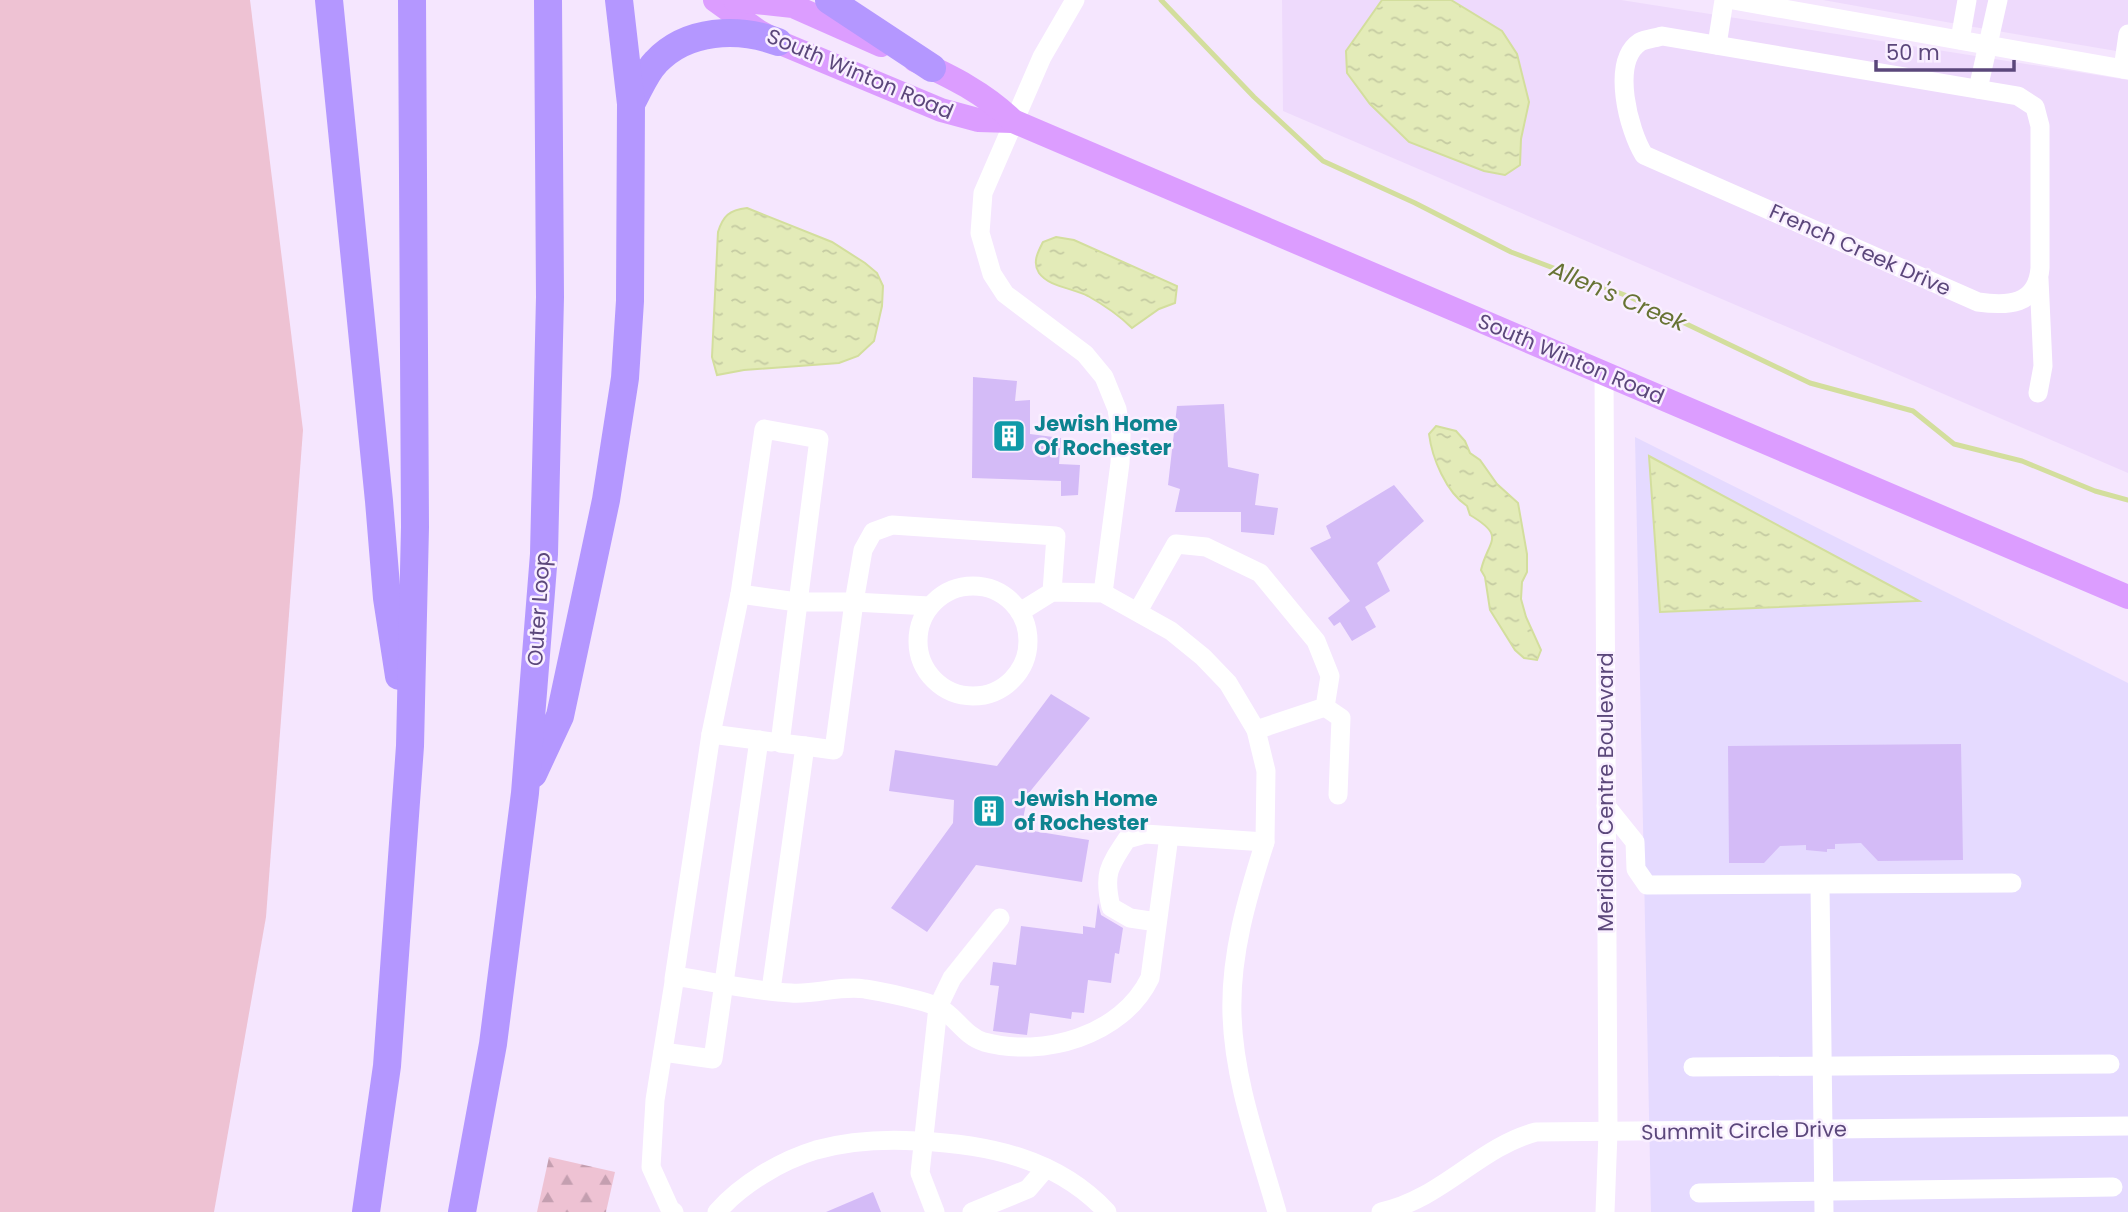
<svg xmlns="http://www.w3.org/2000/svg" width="2128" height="1212" viewBox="0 0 2128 1212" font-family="Poppins,sans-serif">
  <defs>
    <pattern id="forest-firs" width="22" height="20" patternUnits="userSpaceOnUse" patternTransform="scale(1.75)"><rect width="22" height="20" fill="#eec2d3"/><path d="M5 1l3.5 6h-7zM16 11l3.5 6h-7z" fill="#c49fb0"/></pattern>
    <pattern id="water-ripples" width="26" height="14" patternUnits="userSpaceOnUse" patternTransform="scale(1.75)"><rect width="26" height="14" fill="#e3ebb8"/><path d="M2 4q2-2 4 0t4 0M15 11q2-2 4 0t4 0" fill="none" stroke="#c5cba2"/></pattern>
  </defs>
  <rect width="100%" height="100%" fill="#f5e6fe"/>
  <!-- residential -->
  <g fill="#eedafc">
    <polygon points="1282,0 1621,0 2128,80 2128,473 1283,111"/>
    <polygon points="1823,0 2128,0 2128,53 1974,27"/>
  </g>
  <!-- commercial -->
  <polygon fill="#e5daff" points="1635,437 2128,683 2128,1212 1651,1212"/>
  <!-- green -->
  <polygon fill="#eec2d3" points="0,0 250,0 303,430 266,917 214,1212 0,1212"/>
  <!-- forest -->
  <polygon fill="url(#forest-firs)" points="549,1157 615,1172 606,1212 537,1212"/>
  <!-- water -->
  <g fill="url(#water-ripples)" stroke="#d3de9d" stroke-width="2">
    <polygon points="1382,0 1451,0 1502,31 1517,54 1529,102 1521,139 1520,165 1505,175 1484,171 1409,142 1370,104 1347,73 1346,51"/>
    <path d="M747,208L832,242L865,263L877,273L883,286L882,306L874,341L858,356L839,363L744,370L717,375L712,357L718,232C723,216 729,210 747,208Z"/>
    <path d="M1056,237L1074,240L1177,286L1175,303L1159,309L1132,328C1119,315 1104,305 1088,296C1073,288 1049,287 1039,273C1032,262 1038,252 1043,242Z"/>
    <path d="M1436,426L1456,431L1465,441L1470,453L1480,460L1497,484L1518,503L1527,554V572L1522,582L1521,599L1526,617L1541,650L1537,660L1524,658L1515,650L1490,610L1485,577L1481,570C1488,540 1507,537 1470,515L1467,506C1446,492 1432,458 1429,434Z"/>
    <polygon points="1649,456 1919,601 1660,612"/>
  </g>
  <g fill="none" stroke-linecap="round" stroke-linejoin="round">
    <!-- stream -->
    <polyline stroke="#d3de9d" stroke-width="5" points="1161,0 1254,97 1323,161 1415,203 1511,252 1630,297 1810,383 1913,411 1954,444 2022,461 2095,491 2128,500"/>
  </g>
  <!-- building -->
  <g fill="#d4bbf7">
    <polygon points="973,377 1017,381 1015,401 1030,400 1030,434 1061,438 1059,464 1080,465 1078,495 1061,496 1061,481 972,478"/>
    <polygon points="1224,404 1228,467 1259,474 1255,505 1278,508 1274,535 1241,532 1241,512 1175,512 1180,489 1168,485 1177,406"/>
    <polygon points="1394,485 1424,521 1377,563 1390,591 1365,607 1376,627 1352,641 1340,622 1334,626 1328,618 1350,601 1310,548 1331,538 1326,526"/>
    <polygon points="1051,694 1090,718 1028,794 1021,829 1089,840 1082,882 976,865 927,932 891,908 953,823 954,800 889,791 895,750 997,766"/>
    <polygon points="1961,744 1963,860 1878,861 1861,843 1835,844 1835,849 1827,849 1827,852 1806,850 1806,845 1780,846 1764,863 1729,863 1728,746"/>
    <polygon points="1098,903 1101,915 1123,928 1119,954 1115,953 1111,983 1088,980 1084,1013 1072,1012 1071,1019 1030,1013 1027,1035 993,1031 999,986 990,985 993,962 1016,965 1021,926 1083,934 1083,926 1095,928"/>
    <polygon points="873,1192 881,1212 826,1212"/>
  </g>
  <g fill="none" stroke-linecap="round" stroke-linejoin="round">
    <!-- minor -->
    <g stroke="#fff" stroke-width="19">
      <polyline points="1075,0 1042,57 983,193 980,233 992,274 1005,294 1085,354 1104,377 1117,409 1121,435 1120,463 1103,593"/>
      <polyline points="1733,0 2128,70"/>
      <path d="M1662,36L2018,96L2035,107L2040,126V268C2037,306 2007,306 1978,302L1644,155C1629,131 1610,62 1640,42C1646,39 1656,38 1662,36Z"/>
      <polyline points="1960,40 1967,0"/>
      <polyline points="1717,45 1724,0"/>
      <polyline points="2123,69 2128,34"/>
      <polyline points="1978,89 1998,0"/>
      <polyline points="1604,373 1608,1133 1605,1212"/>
      <polyline points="2038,393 2043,366 2039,279"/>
      <circle cx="973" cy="641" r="55"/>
      <polyline points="740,594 797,602 854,602 863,550 873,532 892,525 1056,536 1052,592"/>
      <polyline points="1138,611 1176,544 1206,547 1260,573 1316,641 1330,676 1325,707 1256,730"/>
      <polyline points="1020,612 1052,592 1103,593 1171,631 1203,657 1228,683 1256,730 1266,771 1265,842"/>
      <polyline points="1325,707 1341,718 1338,795"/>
      <polyline points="711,734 772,742"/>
      <polyline points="805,746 834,750 854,602 929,606"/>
      <polyline points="1606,806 1635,842 1636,869 1647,885 2012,883"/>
      <polyline points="1820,885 1824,1212"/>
      <path d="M1157,922L1130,918L1111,907C1103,874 1109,866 1127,839L1145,834L1265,842C1247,898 1230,955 1232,1015C1234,1082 1259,1148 1277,1212"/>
      <polyline points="674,979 711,734 740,594 764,429 819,439 780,743 805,746 771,990"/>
      <polyline points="663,1052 713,1059 759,740"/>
      <polyline points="1693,1067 2110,1064"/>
      <polyline points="1699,1193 2113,1187"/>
      <path d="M674,1212L670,1209L651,1167L655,1100L675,976C713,982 752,991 791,993C815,995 841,985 865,989C879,991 927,1001 938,1007C955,1015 964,1036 984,1042C1043,1058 1122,1036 1150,978L1169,836"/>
      <path d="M717,1212C742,1184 780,1161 816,1150C849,1141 883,1139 917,1141C987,1144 1057,1158 1107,1212"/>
      <polyline points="935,1212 920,1173 938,1007 952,978 1000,918"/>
      <polyline points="972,1212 1028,1189 1046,1168"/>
      <path d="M1381,1212C1442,1199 1479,1147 1536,1132L2128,1126"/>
    </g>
    <!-- major -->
    <g stroke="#dc9dff" stroke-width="24">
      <polyline points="715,0 758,31 778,42 941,110 978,120 1013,121"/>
      <polyline points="735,0 793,6 881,45"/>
      <path d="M915,60C950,76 985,93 1013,121L2128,597"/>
    </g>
    <!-- highway -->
    <g stroke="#b497ff" stroke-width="28">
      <polyline points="329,0 379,501 387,598 399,676"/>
      <polyline points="829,0 932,68"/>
      <path d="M631,104C639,90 645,73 656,62C687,29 738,27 778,42"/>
      <polyline points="533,774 560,716 606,500 625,378 630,301 631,104 619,0"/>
      <polyline points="366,1212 387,1066 410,746 415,527 412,0"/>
      <polyline points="462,1212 493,1044 525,793 544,554 550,297 548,0"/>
    </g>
  </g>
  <!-- icons -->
  <defs>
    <symbol id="building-square" viewBox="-11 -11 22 22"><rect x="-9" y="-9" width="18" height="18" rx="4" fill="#0f9aa8" stroke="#f9efff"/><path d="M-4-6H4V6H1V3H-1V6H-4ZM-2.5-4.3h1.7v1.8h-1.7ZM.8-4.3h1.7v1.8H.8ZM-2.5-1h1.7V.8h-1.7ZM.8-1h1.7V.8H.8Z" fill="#fff"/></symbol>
  </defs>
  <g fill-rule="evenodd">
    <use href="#building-square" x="990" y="417" width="38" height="38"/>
    <use href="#building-square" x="970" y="792" width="38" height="38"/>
  </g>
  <g text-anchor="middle" stroke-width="5" stroke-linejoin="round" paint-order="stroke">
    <!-- street labels -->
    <g font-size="21" fill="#5b477b" stroke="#f9efff">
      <text transform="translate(860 74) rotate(23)" y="7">South Winton Road</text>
      <text transform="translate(1860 250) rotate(24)" y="7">French Creek Drive</text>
      <text transform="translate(1571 359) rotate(23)" y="7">South Winton Road</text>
      <text transform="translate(539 609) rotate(-86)" y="7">Outer Loop</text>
      <text transform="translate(1606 792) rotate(-90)" y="7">Meridian Centre Boulevard</text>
      <text transform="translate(1744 1131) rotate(-1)" y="7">Summit Circle Drive</text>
    </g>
    <!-- culture labels -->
    <g font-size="21" font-weight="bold" fill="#0d838f" stroke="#f9efff" text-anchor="start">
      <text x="1034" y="431">Jewish Home<tspan x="1034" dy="24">Of Rochester</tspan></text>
      <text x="1014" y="806">Jewish Home<tspan x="1014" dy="24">of Rochester</tspan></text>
    </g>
    <!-- water labels -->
    <g font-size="23" font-style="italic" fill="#677333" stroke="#f9efff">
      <text transform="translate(1618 296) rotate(23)" y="8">Allen's Creek</text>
    </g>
  </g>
  <!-- scale -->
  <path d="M1876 60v10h138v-10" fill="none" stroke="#5b477b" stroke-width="3.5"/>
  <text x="1886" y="60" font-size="21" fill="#5b477b" stroke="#f9efff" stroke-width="5" paint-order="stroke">50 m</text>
</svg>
